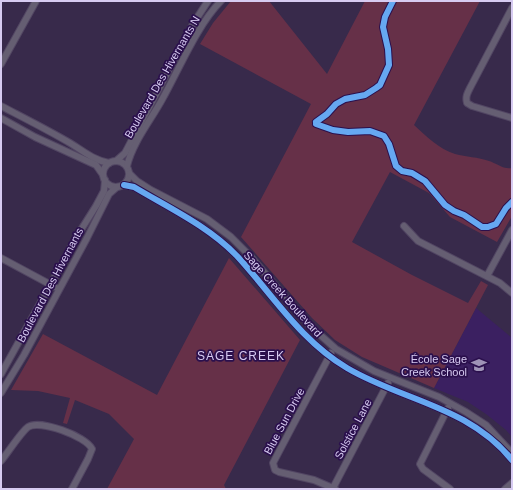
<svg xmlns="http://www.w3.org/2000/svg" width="513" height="490" viewBox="0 0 513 490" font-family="Helvetica,sans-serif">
  <rect width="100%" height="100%" fill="#382a4b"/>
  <!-- built -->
  <polygon fill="#3b2061" points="476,308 512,338 512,437 506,430 486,414 468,402 434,388"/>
  <!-- green -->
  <g fill="#663048">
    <path d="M231,1H269L327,74L365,1H480L414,125C426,136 439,149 455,154C466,157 478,157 489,161C496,163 504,170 512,168V216L497,242L450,217L429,193L390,172L352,242L412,275L468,303L481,281L488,285L434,388L362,357L335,340L312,318L241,237L311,104L200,44L213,23Z"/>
    <polygon points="229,258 300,340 224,485 226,489 107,489 134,439 109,414 75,400 67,424 63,423 70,398 38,391 11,390 43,334 157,395"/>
  </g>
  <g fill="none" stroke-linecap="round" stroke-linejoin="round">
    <defs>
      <g id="minor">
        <path d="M512,8L471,86C468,92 465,96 467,103L472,106L512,118"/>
        <polyline points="1,64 36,1"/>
        <path d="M1,106C24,118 48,130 70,143C83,151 93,160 109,163"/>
        <polyline points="1,118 35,137 96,165 103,175"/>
        <circle cx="116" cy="174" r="13"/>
        <polyline points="116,161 125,153 193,24 208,1"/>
        <path d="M127,166C133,141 152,119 164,96C180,67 198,24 221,1"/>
        <polyline points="130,174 137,181 151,190 207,219 231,237 251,257 309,325 336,349 374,371 439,397 466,412 486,425 512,453"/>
        <path d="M124,185L134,187C169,208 208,226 237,256C273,295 300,340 347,368C403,401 468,406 512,460"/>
        <polyline points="404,226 418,241 500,283 512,293"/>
        <polyline points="1,258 55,287"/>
        <polyline points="487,276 512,230"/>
        <polyline points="331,353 273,463 275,470 279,472 314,480 335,489"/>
        <polyline points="1,374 79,233 96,206 104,191 105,180"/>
        <polyline points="1,393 24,355 87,238 109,194 117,187"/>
        <polyline points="448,408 420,464 423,469 450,489"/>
        <path d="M1,461C7,454 21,432 28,427C39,419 86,436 92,449L88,459L72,489"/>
        <polyline points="333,488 388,383"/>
        <polyline points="505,489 512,483"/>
      </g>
    </defs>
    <!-- minor casing -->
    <use href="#minor" stroke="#524663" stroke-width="8"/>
    <!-- minor -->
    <use href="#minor" stroke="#655e72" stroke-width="6"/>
    <defs>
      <g id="cycleway">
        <polyline points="316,122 327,114 336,104 345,99 365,95 376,88 380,85 389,65 388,49 383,27 385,17 393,1"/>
        <polyline points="316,124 333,130 348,132 370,131 384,136 389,144 396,166 402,171 412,173 425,181 445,205 454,211 464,215 482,227 488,227 496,224 506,208 512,202"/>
        <path d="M124,185L134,187C169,208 208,226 237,256C273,295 300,340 347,368C403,401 468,406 512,460"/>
      </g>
    </defs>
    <!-- cycleway casing -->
    <use href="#cycleway" stroke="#2b104d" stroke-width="8"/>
    <!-- cycleway -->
    <use href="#cycleway" stroke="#66a8f1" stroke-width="6"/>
  </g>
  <!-- icons -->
  <defs>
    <symbol id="school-bare" viewBox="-9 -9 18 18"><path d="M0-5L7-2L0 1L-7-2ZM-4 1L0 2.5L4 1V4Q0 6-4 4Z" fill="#9f93b7" stroke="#2b104d" stroke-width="2.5" paint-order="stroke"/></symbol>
  </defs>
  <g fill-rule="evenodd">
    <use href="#school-bare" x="468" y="354" width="22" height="22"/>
  </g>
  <g text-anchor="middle" stroke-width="3.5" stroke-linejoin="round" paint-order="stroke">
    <!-- street labels -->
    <g font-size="11" fill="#d7cbf1" stroke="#2b104d">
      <text transform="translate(162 77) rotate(-60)" y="4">Boulevard Des Hivernants N</text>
      <text transform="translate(50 285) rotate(-62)" y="4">Boulevard Des Hivernants</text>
      <text transform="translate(283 294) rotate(48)" y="4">Sage Creek Boulevard</text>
      <text transform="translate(284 421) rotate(-62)" y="4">Blue Sun Drive</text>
      <text transform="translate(353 429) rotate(-62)" y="4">Solstice Lane</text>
    </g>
    <!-- poi labels -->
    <g font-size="11" fill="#d7cbf1" stroke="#2b104d" text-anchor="end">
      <text x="467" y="363">École Sage<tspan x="467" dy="13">Creek School</tspan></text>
    </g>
    <!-- neighbourhood labels -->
    <g font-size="12" letter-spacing="1" fill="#d7cbf1" stroke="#2b104d">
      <text x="241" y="360">SAGE CREEK</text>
    </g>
  </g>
  <!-- border -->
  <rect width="513" height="490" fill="none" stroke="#d7cbf1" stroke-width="4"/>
</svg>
